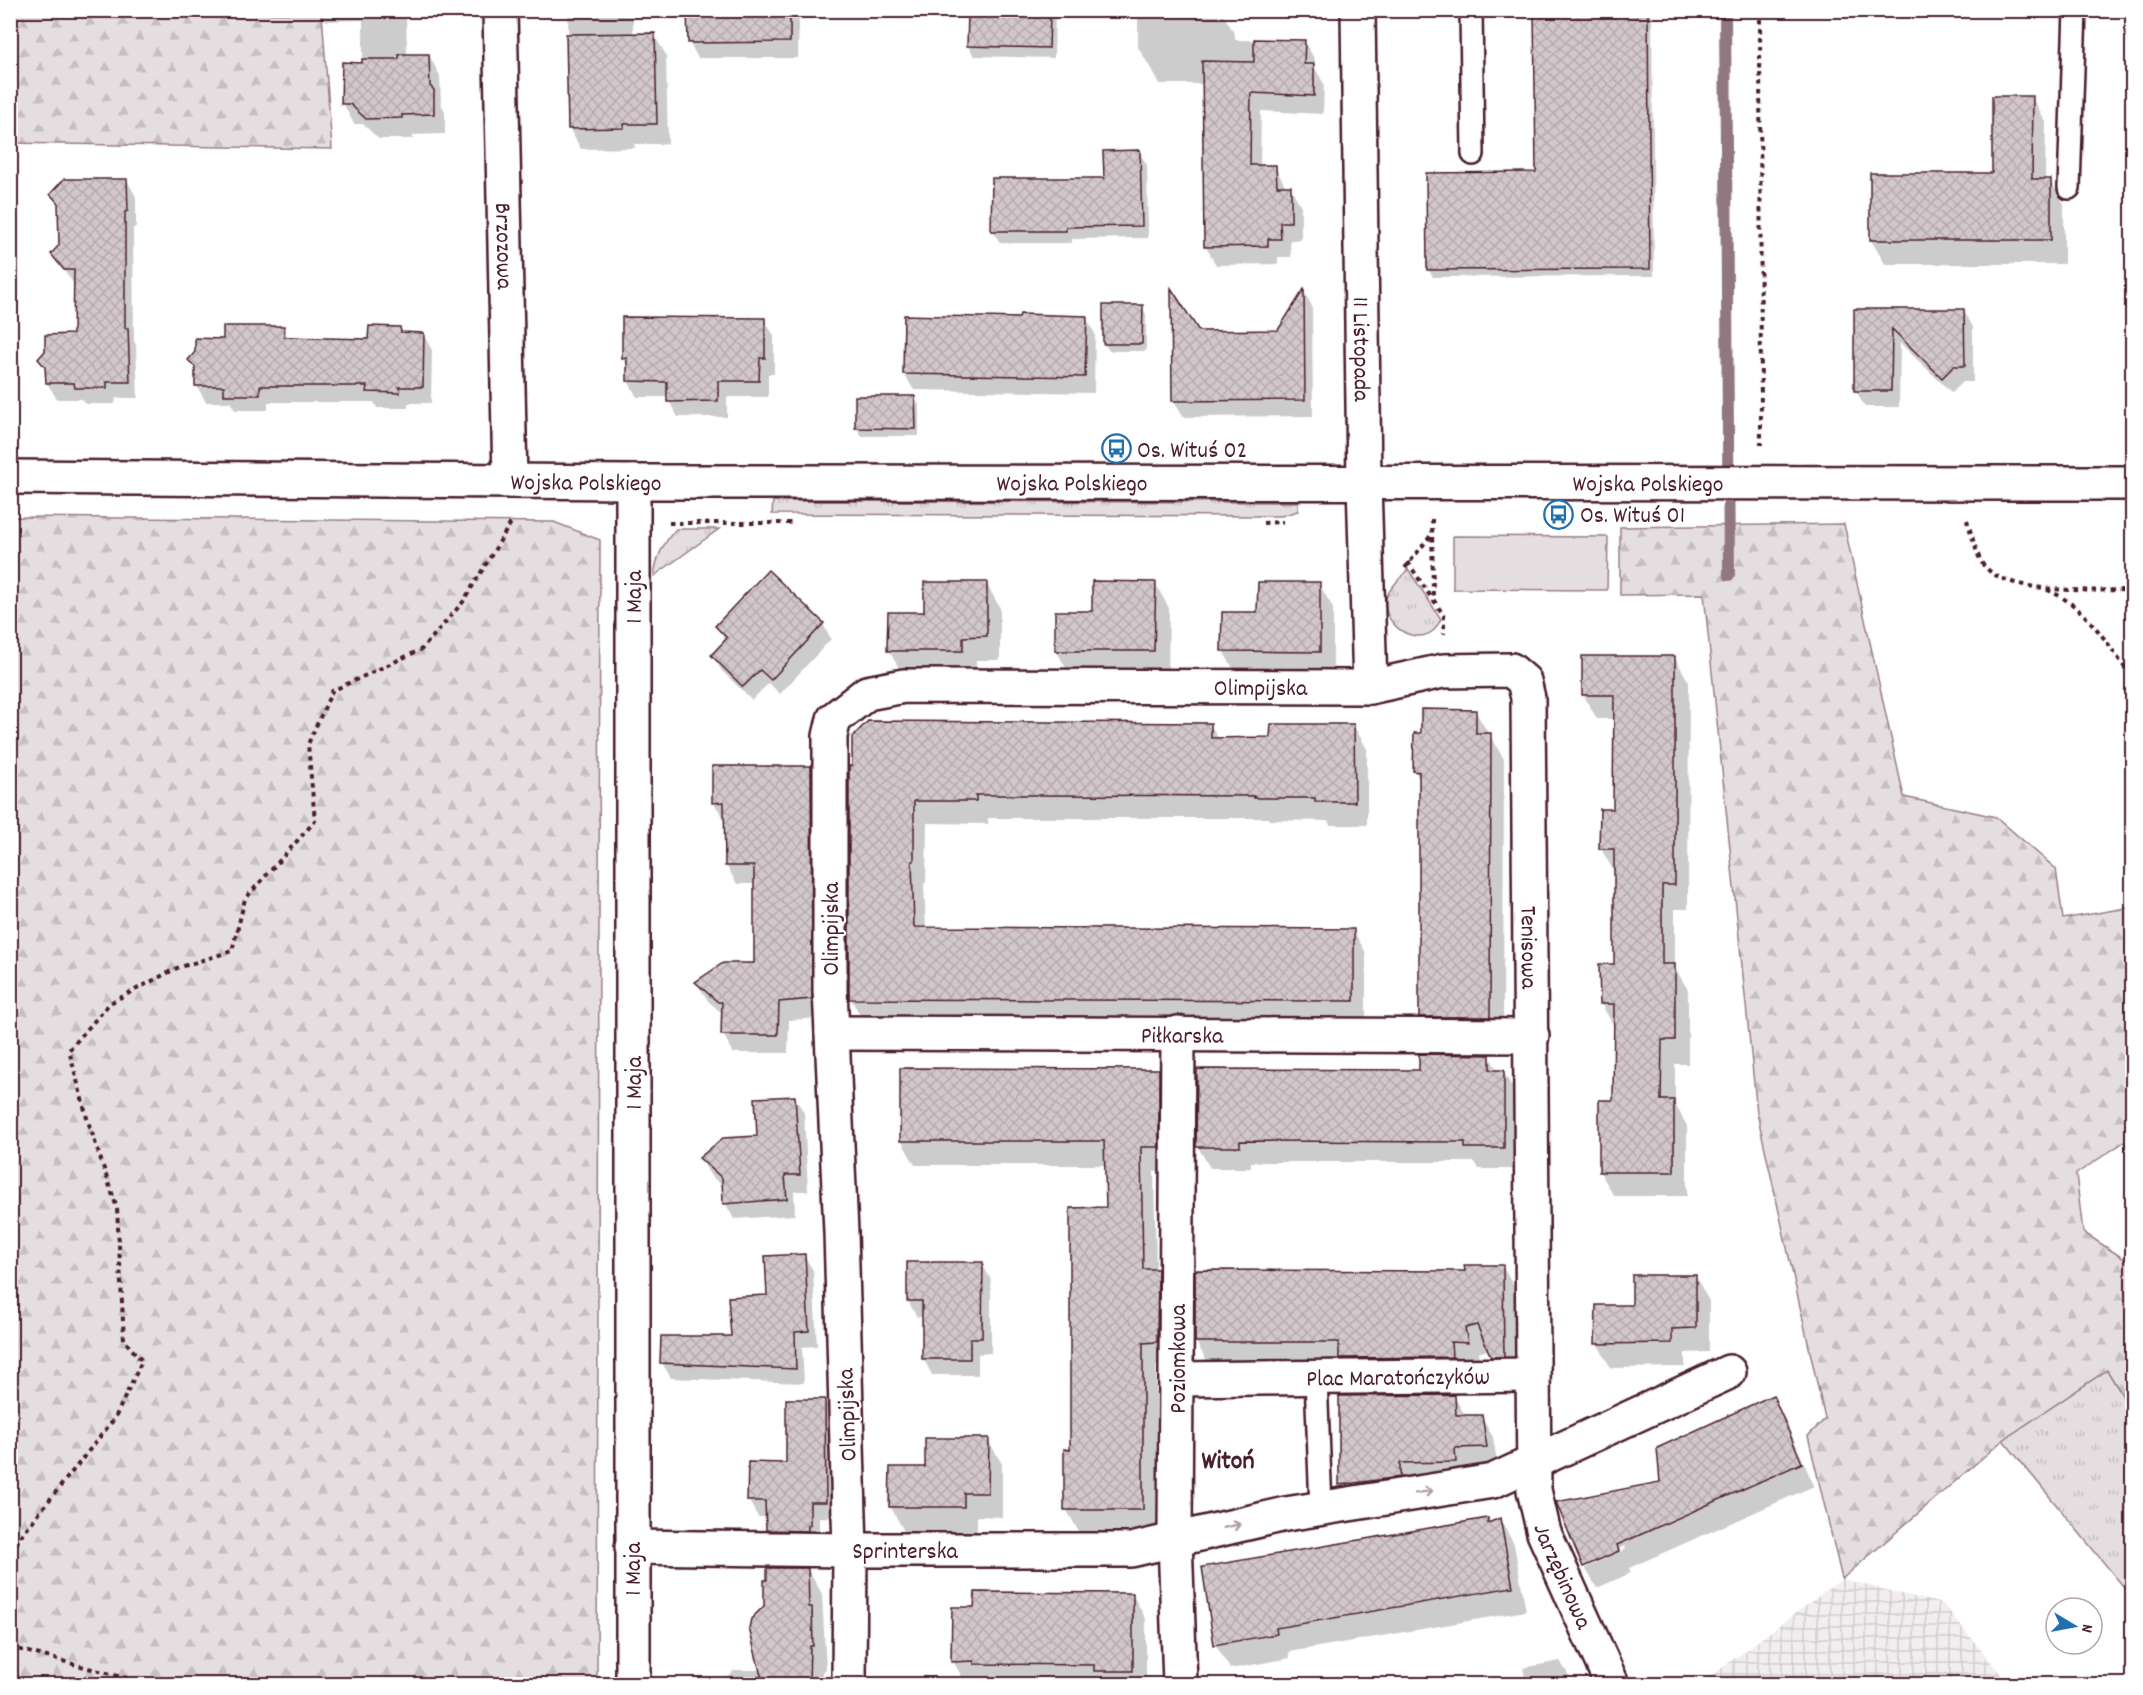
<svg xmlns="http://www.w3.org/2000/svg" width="2143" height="1695" viewBox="0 0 2143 1695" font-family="Dekko,sans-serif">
  <defs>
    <pattern id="industrial-grid" width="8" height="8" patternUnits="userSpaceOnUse" patternTransform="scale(1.5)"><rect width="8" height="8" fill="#f2eeef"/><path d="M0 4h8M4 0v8" fill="none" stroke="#d1cccd"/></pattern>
    <pattern id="grass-tufts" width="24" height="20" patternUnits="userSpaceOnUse" patternTransform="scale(1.5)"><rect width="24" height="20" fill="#e5dee0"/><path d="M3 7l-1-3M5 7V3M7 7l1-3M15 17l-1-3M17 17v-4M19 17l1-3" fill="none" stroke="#c6bec0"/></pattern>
    <pattern id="forest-firs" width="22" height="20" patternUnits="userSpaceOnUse" patternTransform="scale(1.5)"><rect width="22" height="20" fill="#e5dee0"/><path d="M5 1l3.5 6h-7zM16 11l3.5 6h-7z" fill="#c6bec0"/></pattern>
    <pattern id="building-cross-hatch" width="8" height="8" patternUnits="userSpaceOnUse" patternTransform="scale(1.5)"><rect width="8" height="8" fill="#d2c7cb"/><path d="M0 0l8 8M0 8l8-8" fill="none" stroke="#b6aaae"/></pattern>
  </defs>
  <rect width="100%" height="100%" fill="#fff"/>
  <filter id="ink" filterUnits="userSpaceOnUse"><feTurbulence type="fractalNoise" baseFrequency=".0167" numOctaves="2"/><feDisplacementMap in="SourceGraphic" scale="12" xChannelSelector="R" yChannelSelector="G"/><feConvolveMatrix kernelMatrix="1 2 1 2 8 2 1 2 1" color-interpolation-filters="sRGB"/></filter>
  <g filter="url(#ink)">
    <!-- industrial -->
    <polygon fill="url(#industrial-grid)" points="1842,1579 1943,1604 2009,1684 1700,1684"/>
    <!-- grass -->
    <g fill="url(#grass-tufts)" stroke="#987e86" stroke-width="1.5">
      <polygon points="773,501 1298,502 1298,511 1281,516 772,514"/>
      <path d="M676,529H719L654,576C656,557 663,543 676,529Z"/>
      <path d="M1408,569L1441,619C1439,622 1436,629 1433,631C1412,647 1381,622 1386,599C1388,589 1402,577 1408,569Z"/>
      <polygon points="2107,1370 2132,1411 2132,1597 2003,1440"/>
    </g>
    <!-- forest -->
    <g fill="url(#forest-firs)" stroke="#987e86" stroke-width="1.5">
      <polygon points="212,10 213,13 322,14 332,149 11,143 11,11"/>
      <polygon points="11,517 554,522 600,540 597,1684 11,1684"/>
      <polygon points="1844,524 1904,797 1996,817 2056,869 2063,919 2132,907 2132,1152 2124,1142 2076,1174 2083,1232 2132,1264 2132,1411 2107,1370 2003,1440 1842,1579 1808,1436 1825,1419 1757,1113 1704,594 1620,595 1620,527"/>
    </g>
    <!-- garden -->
    <polygon fill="#e5dee0" stroke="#987e86" stroke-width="1.5" points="1453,536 1608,537 1607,590 1453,589"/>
    <!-- shadow -->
    <g fill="#0003">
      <polygon points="320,10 406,10 407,55 429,55 440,76 441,104 445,111 445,134 413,135 413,139 379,139 363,124 354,124 343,103 363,65 363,20 326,21"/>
      <polygon points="568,10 633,10 633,35 654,35 666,55 668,144 634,144 635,148 581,149 569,128"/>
      <polygon points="712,10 799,10 798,58 698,58 689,42"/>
      <polygon points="985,10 1062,10 1055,11 1054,58 974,56 968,46 969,15 986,16"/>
      <polygon points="1536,10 1652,10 1654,276 1433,277 1428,269 1538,173"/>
      <polygon points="1138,15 1224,16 1235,34 1235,40 1304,41 1315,60 1315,68 1324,84 1323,114 1261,111 1260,167 1275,167 1286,187 1290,187 1301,206 1301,240 1290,240 1291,257 1278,257 1278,264 1216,265 1206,247 1203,84 1160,84 1138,47"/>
      <polygon points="2032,98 2046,122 2045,180 2050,180 2064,204 2064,264 1885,264 1871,240 1994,175"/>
      <polygon points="1139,152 1147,165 1148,238 1072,239 1072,243 1000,243 993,230 1106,179"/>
      <polygon points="127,180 136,197 136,227 133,228 134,341 136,345 138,398 116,398 115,404 86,404 82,399 57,399 47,383 47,372 40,360 75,336 75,286 53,254 60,246 60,208 52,194"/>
      <polygon points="1304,292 1312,306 1313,416 1183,417 1174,401 1173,293 1198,333 1278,332"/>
      <polygon points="1142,307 1146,314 1146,351 1109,351 1104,343"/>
      <polygon points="1855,311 1964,311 1973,327 1973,382 1963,382 1952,393 1900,343 1899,407 1865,407 1856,391"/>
      <polygon points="1086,317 1095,334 1094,393 914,390 904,374 1021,319"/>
      <polygon points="765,320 774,336 774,374 768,374 768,397 727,397 727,417 678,417 669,401 669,397 637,397 628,381 628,367 623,358"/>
      <polygon points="283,327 289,339 370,340 399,328 403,334 423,334 432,350 431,403 408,403 408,408 377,408 374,402 268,402 268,410 235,410 230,402 206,402 196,385 196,371 190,360 224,340"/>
      <polygon points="857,397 915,397 919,405 919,436 861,436 857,428"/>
      <polygon points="768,572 823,624 831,639 780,694 769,683 752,700 721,670 713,655 726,641 716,626"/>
      <polygon points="986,583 1000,608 1000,660 976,660 976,675 903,675 889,651 925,613"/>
      <polygon points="1155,583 1169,608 1168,675 1070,675 1056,650"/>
      <polygon points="1319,584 1333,608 1333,676 1237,675 1223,651 1259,614"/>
      <polygon points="1675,658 1689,682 1688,909 1675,909 1675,968 1688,990 1688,1064 1675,1064 1675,1104 1687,1126 1687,1196 1614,1196 1600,1172 1615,1101 1615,1028 1601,1004 1615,966 1615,873 1601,849 1615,810 1616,719 1597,719 1583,694"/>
      <polygon points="1475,711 1504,759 1503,1041 1435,1041 1421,1016 1420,781 1415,771 1422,734"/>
      <polygon points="1210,724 1219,740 1272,739 1354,726 1367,749 1367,825 1330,825 1328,821 1269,820 1268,818 988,818 988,824 927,823 926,883 924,883 926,929 1353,930 1366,953 1366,1023 864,1022 851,999 850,768"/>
      <polygon points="810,768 821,786 822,1018 789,1020 788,1053 733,1053 723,1034 723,1014 708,1001 697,983 756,964 756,884 737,884 726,865 726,821 713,802"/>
      <polygon points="1489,1056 1498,1071 1503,1071 1515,1092 1515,1169 1479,1169 1475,1162 1251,1162 1251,1168 1210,1168 1198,1147 1421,1071"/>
      <polygon points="1158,1070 1172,1095 1172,1171 1154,1171 1156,1271 1171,1295 1171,1366 1156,1366 1156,1534 1080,1534 1066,1509 1072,1451 1108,1209 1106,1165 915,1165 901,1140"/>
      <polygon points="795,1097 804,1113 808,1191 794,1191 795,1215 734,1219 725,1203 724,1187 710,1175 701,1159 759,1137"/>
      <polygon points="804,1256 813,1270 817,1346 802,1347 804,1383 671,1378 662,1363 733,1338"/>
      <polygon points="982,1264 991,1280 991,1353 978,1354 978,1375 932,1375 923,1358 924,1317 917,1317 908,1301"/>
      <polygon points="1502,1266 1516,1290 1517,1380 1507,1381 1490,1349 1478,1353 1481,1366 1210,1366 1196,1342 1466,1272"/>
      <polygon points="1695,1276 1709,1301 1709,1352 1685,1353 1685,1367 1611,1368 1597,1343 1633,1306"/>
      <polygon points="1454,1396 1466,1417 1481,1417 1493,1437 1498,1467 1465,1468 1467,1482 1352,1505 1341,1485 1340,1397"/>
      <polygon points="1772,1397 1785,1419 1814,1486 1629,1568 1631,1573 1597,1588 1585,1568 1626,1549 1625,1546 1585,1565 1585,1567 1558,1503 1662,1483"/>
      <polygon points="825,1401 834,1417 834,1518 819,1517 819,1541 777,1546 767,1530 767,1517 758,1517 749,1501 749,1463 788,1464"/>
      <polygon points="988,1440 1002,1464 1002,1517 977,1516 977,1531 904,1531 890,1506 926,1469"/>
      <polygon points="1487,1519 1490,1524 1500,1520 1514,1544 1526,1611 1289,1652 1290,1658 1230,1669 1216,1645 1203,1569"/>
      <polygon points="808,1570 822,1594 826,1670 823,1670 823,1684 719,1684 734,1670 761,1670"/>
      <polygon points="1132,1594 1146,1619 1146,1684 966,1684 953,1661"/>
      <polygon points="1560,1661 1574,1684 1526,1684 1523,1668"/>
    </g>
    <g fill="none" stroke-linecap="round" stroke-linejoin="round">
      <!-- stream -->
      <polyline stroke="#91787e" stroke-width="12" points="1725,10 1729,575"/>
    </g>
    <!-- building -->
    <g fill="url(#building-cross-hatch)" stroke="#4a1f2b" stroke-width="1.5">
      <polygon points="687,10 790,10 790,42 688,43"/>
      <polygon points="1534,10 1648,10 1650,269 1427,270 1426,173 1536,172"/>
      <polygon points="968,14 1050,15 1049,48 967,46"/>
      <polygon points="655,33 657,124 624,124 624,128 568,129 566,34"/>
      <polygon points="1254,39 1305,40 1304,64 1314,64 1314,96 1251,93 1250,165 1276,165 1277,186 1291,186 1291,222 1280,222 1281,239 1268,239 1268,246 1204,247 1202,61 1254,62"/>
      <polygon points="399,54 429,54 430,86 434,90 434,114 402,115 402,118 366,119 350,104 341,104 342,62 362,63 362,59 399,59"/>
      <polygon points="1992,96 2033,96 2032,179 2051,179 2051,240 1870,240 1870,173 1992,173"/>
      <polygon points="1140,150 1142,226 1066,227 1066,231 991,231 992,178 1104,178 1103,151"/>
      <polygon points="64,179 127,179 128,211 125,212 125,328 128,328 130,382 107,382 107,388 75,388 74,383 46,383 45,367 38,359 45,351 45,335 73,334 74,270 64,270 51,254 59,245 58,203 50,194"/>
      <polygon points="1171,288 1199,331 1278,330 1304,289 1305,400 1172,401"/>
      <polygon points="1103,305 1143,305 1142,344 1103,344"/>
      <polygon points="1854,309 1964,309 1965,366 1954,366 1942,378 1892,329 1891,391 1854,391"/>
      <polygon points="1020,314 1087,316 1085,377 903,374 904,315 1019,318"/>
      <polygon points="622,317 765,318 765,358 760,358 759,381 718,381 718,401 667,402 667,382 627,381 627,358 622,359"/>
      <polygon points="223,326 284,326 284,337 368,339 369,326 400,327 401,332 424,333 423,387 399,387 400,393 366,392 367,386 260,386 260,395 224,395 224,386 195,386 195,367 188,360 195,352 195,338 223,339"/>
      <polygon points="855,396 915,396 916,429 855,428"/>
      <polygon points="768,570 824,623 771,680 760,670 743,687 711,655 727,638 715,626"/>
      <polygon points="1092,581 1156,582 1154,651 1055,651 1055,611 1092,611"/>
      <polygon points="924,582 987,582 987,636 963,637 963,651 887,651 888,612 924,612"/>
      <polygon points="1258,582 1320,582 1320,652 1221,651 1222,612 1257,612"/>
      <polygon points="1582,656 1675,656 1675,885 1662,885 1662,964 1675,964 1675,1040 1662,1040 1661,1100 1674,1100 1674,1172 1599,1172 1599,1100 1613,1100 1614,1004 1600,1004 1599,964 1614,964 1614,849 1599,849 1600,809 1613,809 1614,695 1582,695"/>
      <polygon points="1421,709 1476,710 1476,733 1491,733 1490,1017 1419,1017 1419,772 1413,771 1414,733 1421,733"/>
      <polygon points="868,721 1211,723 1211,738 1270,737 1271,724 1354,724 1355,802 1315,802 1315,798 1254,798 1254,796 1035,795 976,795 976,801 914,801 914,861 912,861 914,927 1354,929 1354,1001 849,999 849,766 852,766 852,737"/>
      <polygon points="712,766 811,766 812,999 779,1002 778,1035 721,1035 722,1002 718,1002 695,982 723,963 754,963 754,866 725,866 724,802 712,803"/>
      <polygon points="1419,1054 1490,1055 1490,1070 1504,1070 1504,1148 1465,1148 1465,1142 1240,1141 1240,1147 1196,1147 1197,1069 1419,1070"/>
      <polygon points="900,1068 1159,1069 1159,1147 1141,1147 1143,1269 1158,1269 1157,1342 1143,1343 1143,1510 1064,1510 1064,1449 1070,1450 1070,1208 1106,1207 1104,1141 900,1141"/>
      <polygon points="795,1096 800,1175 785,1175 787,1199 723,1204 722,1178 699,1158 723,1138 757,1136 755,1098"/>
      <polygon points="805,1254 809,1331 795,1332 796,1369 660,1363 661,1336 731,1336 728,1297 767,1295 765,1256"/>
      <polygon points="907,1262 983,1262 982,1338 970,1338 970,1359 922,1359 922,1301 907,1301"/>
      <polygon points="1464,1265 1503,1265 1504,1357 1491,1357 1477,1325 1465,1328 1468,1343 1451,1342 1452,1357 1339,1358 1339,1342 1195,1342 1195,1270 1465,1271"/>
      <polygon points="1632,1275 1696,1275 1696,1328 1672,1329 1672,1343 1595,1344 1596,1305 1632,1305"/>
      <polygon points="1455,1395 1456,1415 1482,1415 1487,1447 1455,1448 1456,1462 1400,1463 1400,1477 1339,1485 1339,1396"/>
      <polygon points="1773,1395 1802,1463 1617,1545 1619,1551 1583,1567 1556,1502 1660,1482 1657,1448"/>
      <polygon points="786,1399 825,1399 826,1502 810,1502 810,1525 808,1525 808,1531 766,1530 765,1501 747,1501 748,1462 786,1463"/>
      <polygon points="925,1438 989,1438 988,1493 964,1493 964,1507 889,1507 890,1467 925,1467"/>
      <polygon points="1488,1518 1488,1523 1500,1518 1513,1587 1276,1628 1277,1634 1214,1645 1202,1567"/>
      <polygon points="767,1568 808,1568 809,1607 812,1607 813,1646 810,1646 809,1684 763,1684 749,1628 751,1619 764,1606 764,1580 767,1580"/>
      <polygon points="975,1592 1133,1593 1133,1671 1094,1671 1094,1665 974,1664 974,1661 951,1662 952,1607 974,1607"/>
    </g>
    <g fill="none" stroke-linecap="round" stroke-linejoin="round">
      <defs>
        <g id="lane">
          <polyline points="1471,10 1473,154"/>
          <polyline points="2069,188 2075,10"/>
          <polyline points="1316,1378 1321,1508"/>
        </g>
        <g id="street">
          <path id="s1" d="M500,10L510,481"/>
          <path id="s2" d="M1358,10L1364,483L1370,687"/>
          <path id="s3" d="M10,477L633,482L2132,483"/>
          <path id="s4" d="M832,1033L1532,1036"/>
          <polyline points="1178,1033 1175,1539 1180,1684"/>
          <path id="s5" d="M1178,1379L1532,1375"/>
          <path id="s6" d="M632,1547L850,1550H1131L1286,1514L1493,1481L1729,1372"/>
          <polyline points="633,1684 633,482"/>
          <path id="s7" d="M849,1684L850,1550L841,1232L830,989V736L834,719L867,693L904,686L1370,687L1443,671L1511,670L1524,681L1528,698L1534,1490L1544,1533L1612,1684"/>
        </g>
      </defs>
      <!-- lane casing -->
      <use href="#lane" stroke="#4a1f2b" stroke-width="26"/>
      <!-- street casing -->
      <use href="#street" stroke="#4a1f2b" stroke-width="38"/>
      <!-- path -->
      <g stroke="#4a1f2b" stroke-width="4" stroke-dasharray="4.5 4.5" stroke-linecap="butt">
        <polyline points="1760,10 1761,445"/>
        <polyline points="1432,519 1433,599 1444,616 1444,634"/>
        <path d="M1967,520C1971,532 1976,553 1982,563C2003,596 2097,590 2132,590"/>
        <polyline points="669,523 791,523"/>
        <polyline points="1263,523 1283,522"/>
        <polyline points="1408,562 1432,599"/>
        <polyline points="1405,568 1432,534"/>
        <path d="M2047,590C2086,605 2109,646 2132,678"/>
        <polyline points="10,1561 19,1538 115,1418 142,1361 124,1340 117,1208 87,1118 69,1050 110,1003 177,968 232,951 245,899 315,821 308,744 332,691 422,649 463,602 512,521"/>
        <polyline points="10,1647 148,1684"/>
      </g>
      <!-- lane -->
      <use href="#lane" stroke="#fff" stroke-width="21"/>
      <!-- street -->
      <use href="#street" stroke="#fff" stroke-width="33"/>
    </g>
    <!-- one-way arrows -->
    <defs><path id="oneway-shaft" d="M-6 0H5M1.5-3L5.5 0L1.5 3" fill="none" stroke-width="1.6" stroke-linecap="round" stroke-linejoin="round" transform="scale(1.5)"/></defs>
    <g stroke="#ae9aa0">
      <use href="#oneway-shaft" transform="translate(1424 1492) rotate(-9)"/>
      <use href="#oneway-shaft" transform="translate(1232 1526) rotate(-12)"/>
    </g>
  </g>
  <!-- icons -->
  <defs>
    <symbol id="bus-ring" viewBox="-11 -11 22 22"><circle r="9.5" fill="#fff" stroke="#1f6fb2" stroke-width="1.5"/><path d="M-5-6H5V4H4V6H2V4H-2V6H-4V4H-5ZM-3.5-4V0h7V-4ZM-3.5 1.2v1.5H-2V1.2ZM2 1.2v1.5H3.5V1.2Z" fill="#1f6fb2"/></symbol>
  </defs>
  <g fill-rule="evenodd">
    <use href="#bus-ring" x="1100" y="432" width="33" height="33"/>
    <use href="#bus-ring" x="1542" y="498" width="33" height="33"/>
  </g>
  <g text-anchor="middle" stroke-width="4.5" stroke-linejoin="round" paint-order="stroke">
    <!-- street labels -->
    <g font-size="24" fill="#4a1f2b" stroke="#fff">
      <text dy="8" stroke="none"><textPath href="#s1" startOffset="236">Brzozowa</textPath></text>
      <text dy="8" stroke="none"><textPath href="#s2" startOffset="339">11 Listopada</textPath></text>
      <text dy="8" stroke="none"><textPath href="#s3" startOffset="576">Wojska Polskiego</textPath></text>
      <text dy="8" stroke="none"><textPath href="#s3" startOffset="1062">Wojska Polskiego</textPath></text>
      <text dy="8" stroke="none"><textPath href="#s3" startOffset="1638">Wojska Polskiego</textPath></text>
      <text transform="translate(633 597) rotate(-90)" y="8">1 Maja</text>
      <text dy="8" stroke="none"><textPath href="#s7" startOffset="1402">Olimpijska</textPath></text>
      <text transform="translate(830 929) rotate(-90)" y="8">Olimpijska</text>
      <text dy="8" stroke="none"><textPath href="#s7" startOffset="1938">Tenisowa</textPath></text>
      <text dy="8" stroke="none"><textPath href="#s4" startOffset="350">Piłkarska</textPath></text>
      <text transform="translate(633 1083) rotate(-90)" y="8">1 Maja</text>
      <text transform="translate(1177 1359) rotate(-90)" y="8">Poziomkowa</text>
      <text dy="8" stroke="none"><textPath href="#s5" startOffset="220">Plac Maratończyków</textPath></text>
      <text transform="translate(846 1415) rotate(-92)" y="8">Olimpijska</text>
      <text dy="8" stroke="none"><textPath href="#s6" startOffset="273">Sprinterska</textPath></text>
      <text transform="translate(632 1569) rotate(-90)" y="8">1 Maja</text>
      <text dy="8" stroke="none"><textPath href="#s7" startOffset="2572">Jarzębinowa</textPath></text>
    </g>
    <!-- poi labels -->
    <g font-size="24" fill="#4a1f2b" stroke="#fff" text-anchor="start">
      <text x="1137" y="457">Os. Wituś 02</text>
      <text x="1580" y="522">Os. Wituś 01</text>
    </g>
    <!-- neighbourhood labels -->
    <g font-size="26" font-weight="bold" fill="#4a1f2b" stroke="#fff">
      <text x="1228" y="1468">Witoń</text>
    </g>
  </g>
  <!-- margin -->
  <rect width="2143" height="1695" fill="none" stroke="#fff" stroke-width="36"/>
  <rect x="18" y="18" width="2107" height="1659" fill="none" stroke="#4a1f2b" stroke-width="2" filter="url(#ink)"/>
  <!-- north arrow -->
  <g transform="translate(2074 1626) rotate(100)"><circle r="28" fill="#ffffff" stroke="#b7a5aa" stroke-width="1.5"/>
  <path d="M0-4.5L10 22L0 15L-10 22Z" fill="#1f6fb2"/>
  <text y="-9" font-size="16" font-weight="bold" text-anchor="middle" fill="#4a1f2b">N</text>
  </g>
</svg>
